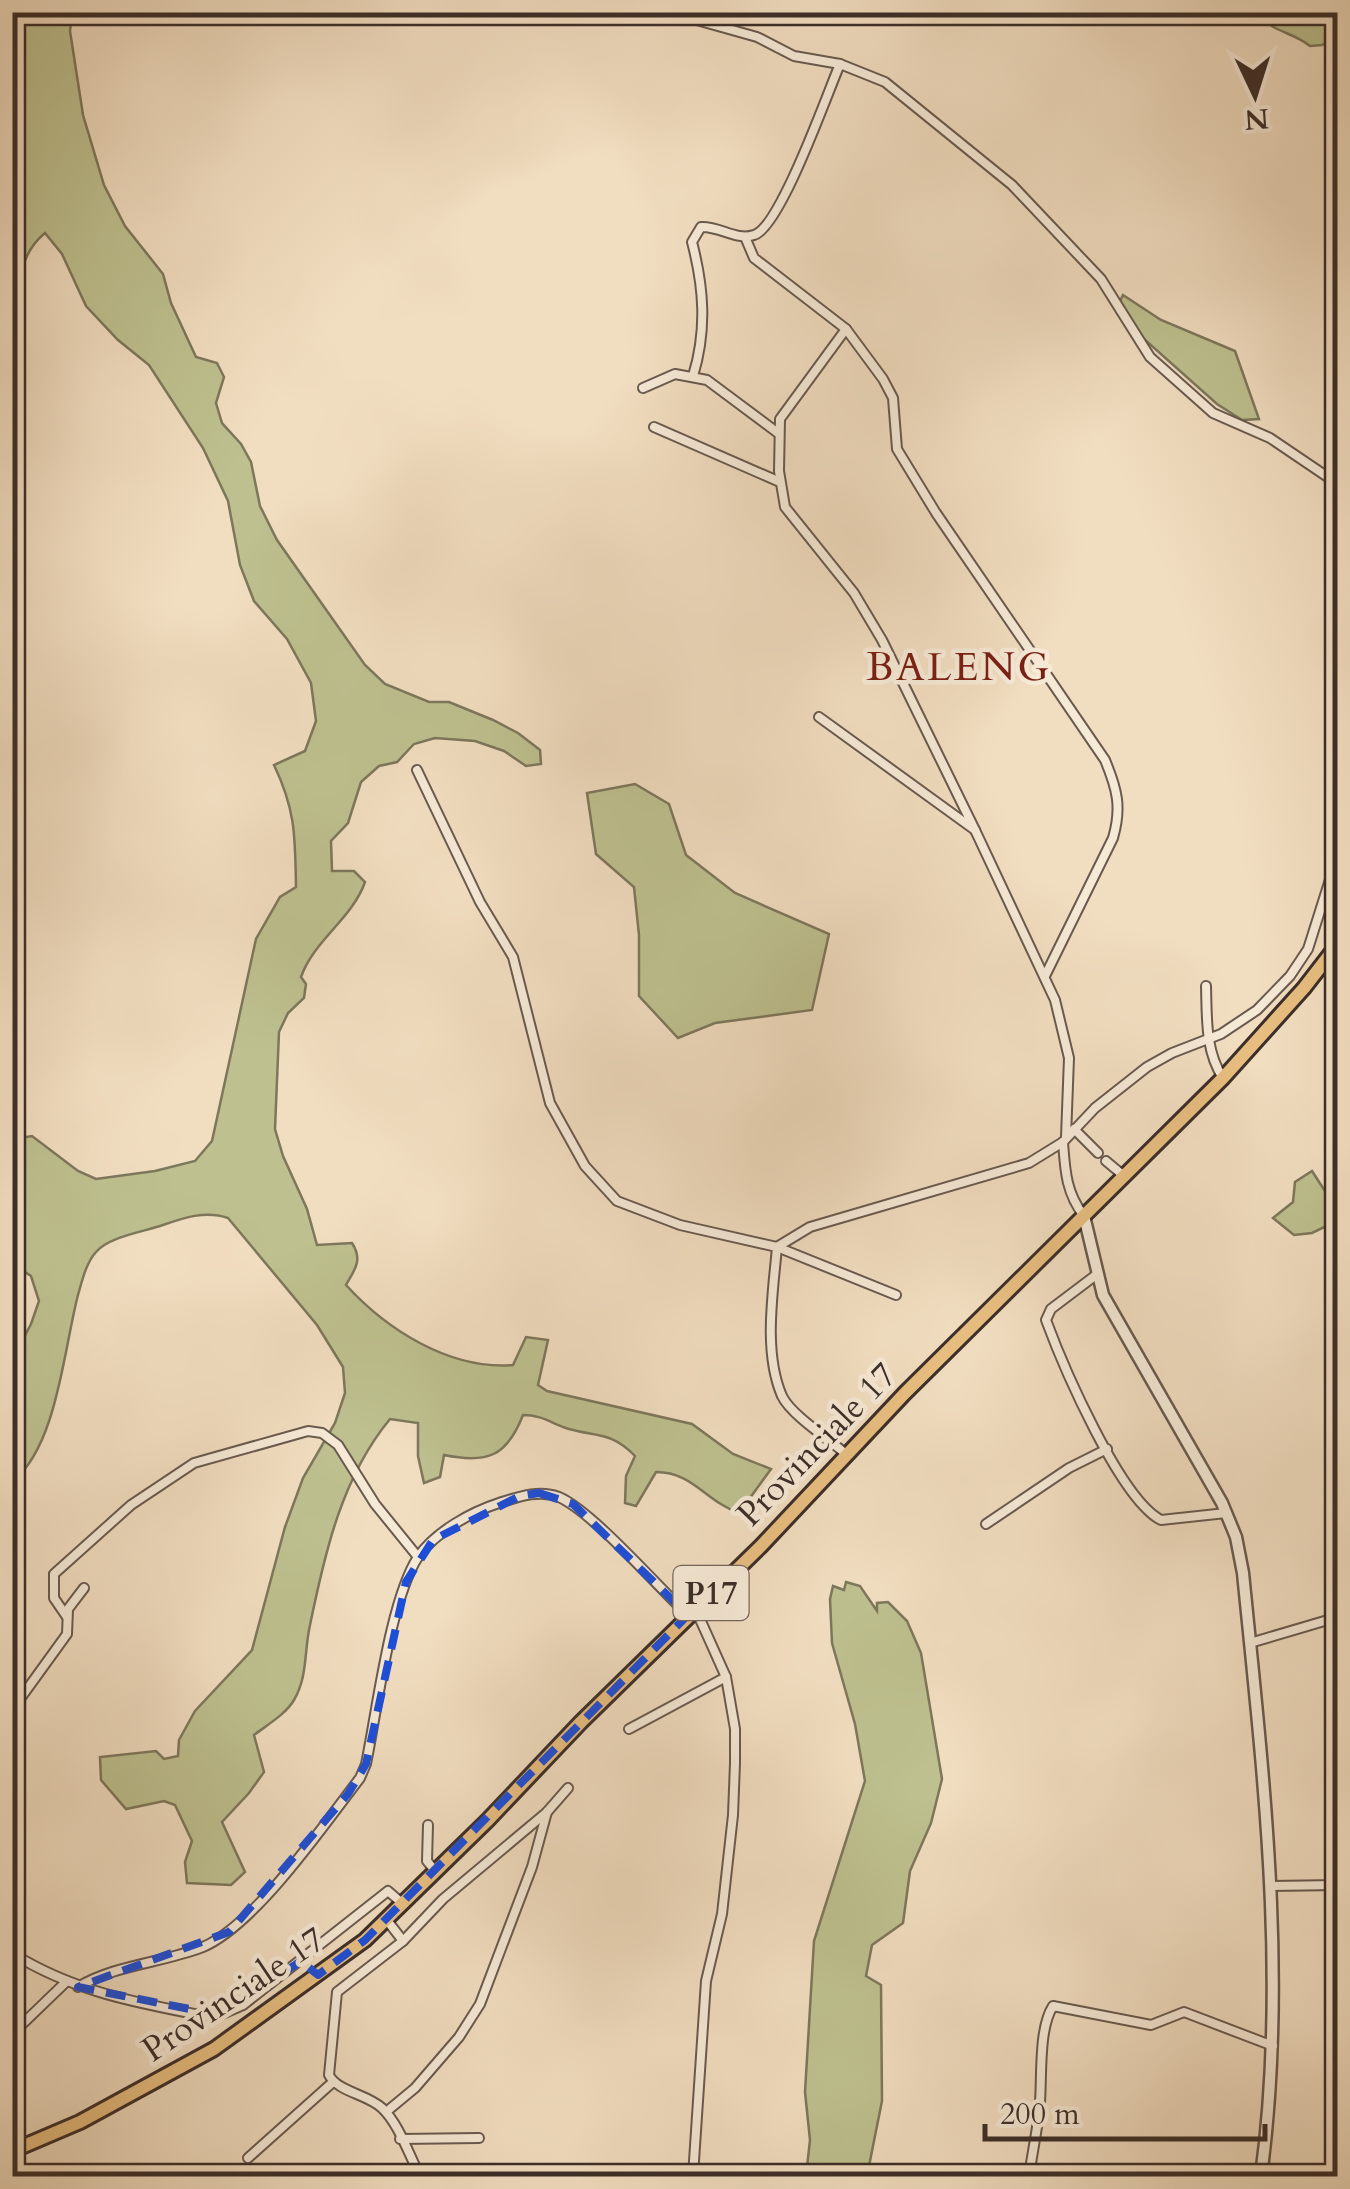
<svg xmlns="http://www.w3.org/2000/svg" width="1350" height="2189" viewBox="0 0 1350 2189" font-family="Cardo,serif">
  <rect width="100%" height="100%" fill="#f1ddc0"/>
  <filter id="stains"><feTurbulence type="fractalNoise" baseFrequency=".002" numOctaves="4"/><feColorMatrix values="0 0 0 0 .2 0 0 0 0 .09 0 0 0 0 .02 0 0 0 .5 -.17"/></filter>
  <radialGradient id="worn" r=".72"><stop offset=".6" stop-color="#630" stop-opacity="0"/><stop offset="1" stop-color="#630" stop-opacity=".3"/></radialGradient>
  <!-- green -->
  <g fill="#bec08f" stroke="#7d775c" stroke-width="2.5">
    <path d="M13,13H72L70,31L83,115L104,185L125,226L163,274L171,303L196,357L217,363L224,377L216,403L222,423L241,444L251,462L260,506L277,540L365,665L385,684L429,702H449L493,720L518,733L540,750L541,764L526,766L504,751L475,741L435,738L414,744L397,762L379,766L361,782L348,823L331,841L332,871H354L365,882C352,919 314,940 301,977L306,984L304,998L288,1013L279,1032L275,1129L283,1156L307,1209L317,1245L352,1243C363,1260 355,1269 346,1285C387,1330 450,1370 513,1365L526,1337L548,1340L538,1385L547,1391L692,1424L733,1454L771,1469L739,1513C705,1501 693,1472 656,1472L636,1506L625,1503L626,1476L635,1456C612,1432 598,1437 569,1429C552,1424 543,1415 523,1415C507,1456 488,1464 444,1455L440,1477L424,1483L418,1456V1423L390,1419C342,1477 325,1552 310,1625C304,1651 308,1676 294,1700C286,1714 267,1725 254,1735L264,1772L249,1793L222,1822L245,1872L231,1885L187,1883L185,1862L192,1841L175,1805L164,1801L126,1809L101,1780L100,1757L156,1751L164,1759L178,1756L179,1740L195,1711L252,1650L285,1527L303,1478L335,1423L345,1393L343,1367L317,1325L228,1218C205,1210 183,1218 160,1226C142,1232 109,1237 96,1252C86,1263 82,1281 78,1295C64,1348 57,1446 13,1481V1358L31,1324L39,1301L31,1276L13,1264V1139L32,1136L78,1171L96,1179L155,1171L195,1161L212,1141L256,939L280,897L296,887C295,837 296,811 274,765L305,751L316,721L311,683L287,639L254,601L240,565L228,501L203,448L149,365L118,340L86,306L62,254L45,233C17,256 20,285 20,319L13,324Z"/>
    <path d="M1262,13H1337V36L1322,45L1310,46C1291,31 1274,33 1259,15Z"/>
    <polygon points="1123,295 1161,320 1235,351 1259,419 1242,420 1217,404 1135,331 1118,305"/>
    <polygon points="635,784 669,804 686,855 735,893 829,934 812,1010 715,1023 678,1038 639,996 639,935 634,887 596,854 587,793"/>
    <polygon points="1312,1171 1332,1202 1337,1203 1337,1221 1312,1233 1294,1235 1273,1218 1293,1202 1295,1182"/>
    <polygon points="846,1582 860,1586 877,1611 877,1603 888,1602 907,1621 921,1653 942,1779 931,1823 910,1871 903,1923 872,1945 866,1976 881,1985 882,2101 868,2171 870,2176 806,2176 810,2140 805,2092 814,1941 865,1781 855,1724 832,1643 830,1599 833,1586 844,1590"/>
  </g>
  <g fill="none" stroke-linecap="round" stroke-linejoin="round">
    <defs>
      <g id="minor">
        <polyline points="668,12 757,37 794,56 840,64 885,82 1012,185 1101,279 1150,357 1213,413 1270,438 1338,484"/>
        <path d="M745,237L754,258L846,329L883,379L893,398L897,449L936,513L1105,760C1117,789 1122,807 1113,838L1045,976"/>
        <polyline points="846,329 780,419 779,471 785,507 854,593 882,640 975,830"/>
        <path d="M693,376C707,330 704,288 692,242L701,227C720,226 736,241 754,235C780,228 827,94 840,64"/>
        <polyline points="643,388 675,374 707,380 778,433"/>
        <polyline points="654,427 780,482"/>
        <polyline points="819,717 975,830 1055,1000 1069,1058 1066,1137"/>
        <polyline points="417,770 480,902 513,957 550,1103 585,1166 617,1201 680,1225 777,1247 896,1295"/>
        <path d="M1206,986C1207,1017 1205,1051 1223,1078"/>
        <polyline points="1074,1129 1098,1153"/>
        <path d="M1063,1142C1065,1170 1066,1193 1084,1216"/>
        <polyline points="1106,1161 1124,1176"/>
        <path d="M1096,1275L1051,1309L1046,1320C1063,1366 1120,1499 1161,1520L1226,1513"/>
        <path d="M846,1454C830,1440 791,1415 782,1396C763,1352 773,1293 777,1247L810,1227L1029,1163L1063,1142L1095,1108L1147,1067L1172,1053L1221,1034L1257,1010L1290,976L1308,949L1338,854"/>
        <polyline points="986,1524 1069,1468 1107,1449"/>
        <polyline points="67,1617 54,1598 54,1574 131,1505 194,1463 308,1431 322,1433 338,1445 375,1504 418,1557"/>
        <polyline points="1250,1643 1338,1617"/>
        <polyline points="12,1710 67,1634 68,1609 84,1588"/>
        <polyline points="629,1729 726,1677"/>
        <polyline points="428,1825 427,1861 436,1872"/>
        <polyline points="1271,1886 1338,1885"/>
        <path d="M386,1919L403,1941L337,1992L329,2075C338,2092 367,2094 382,2108C399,2124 409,2155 420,2176"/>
        <polyline points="403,1941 443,1899 547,1812 568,1788"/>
        <path d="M12,1953C72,1991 137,2003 205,2016L220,2015L243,2005L388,1891L403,1904"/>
        <path d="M78,1987C114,1965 162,1963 203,1947C256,1924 323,1826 360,1778L366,1764C377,1711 390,1600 418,1557C435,1532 471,1512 499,1503C518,1497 539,1489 559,1497C593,1512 657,1586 688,1615"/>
        <polyline points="12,2034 67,1981"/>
        <polyline points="386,2112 415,2088 459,2037 480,2004 532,1867 547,1812"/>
        <polyline points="400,2139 479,2138"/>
        <polyline points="248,2158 333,2082"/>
        <polyline points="693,2176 706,1981 722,1914 733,1815 735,1763 735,1729 726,1677 695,1608"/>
        <path d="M1029,2176C1032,2156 1036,2135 1039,2114C1043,2085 1037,2031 1053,2006L1151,2025L1184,2012L1273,2046"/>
      </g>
      <path id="tertiary" d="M1084,1216L1103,1295L1222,1503L1236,1537L1243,1573C1263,1773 1288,1976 1261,2176"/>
      <polyline id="primary" points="12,2151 80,2122 214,2049 365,1940 487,1821 581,1722 761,1546 905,1393 1223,1078 1304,988 1338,944"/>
    </defs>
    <!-- minor casing -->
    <use href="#minor" stroke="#695a4f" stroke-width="12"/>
    <!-- tertiary casing -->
    <use href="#tertiary" stroke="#695a4f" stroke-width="15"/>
    <!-- primary casing -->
    <use href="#primary" stroke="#3c2e29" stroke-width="18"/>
    <!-- minor -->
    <use href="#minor" stroke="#f6e9d6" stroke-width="8"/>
    <!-- tertiary -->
    <use href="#tertiary" stroke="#f6e9d6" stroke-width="10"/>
    <!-- primary -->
    <use href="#primary" stroke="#e8be80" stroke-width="12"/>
  </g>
  <!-- marked area -->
  <path fill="none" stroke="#1d4ed8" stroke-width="8" stroke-dasharray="20 12" stroke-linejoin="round" d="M539,1493L573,1504L688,1615L365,1940L318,1975L301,1961L220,2015L78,1987L229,1932L348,1794L366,1764L406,1582L433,1540L520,1496Z"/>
  <g text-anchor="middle" stroke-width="9" stroke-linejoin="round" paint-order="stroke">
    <!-- shield labels -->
    <rect fill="#f6e9d6" stroke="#74665d" stroke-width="2.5" x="673.5" y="1566" width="75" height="54" rx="8"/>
    <g font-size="32" font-weight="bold" fill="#3c2e29">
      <text x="711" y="1604">P17</text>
    </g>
    <!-- street labels -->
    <g font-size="35" fill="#3c2e29" stroke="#f6e9d6">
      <text transform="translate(816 1444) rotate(-46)" y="12">Provinciale 17</text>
      <text transform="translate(233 1994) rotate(-34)" y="12">Provinciale 17</text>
    </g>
    <!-- quarter labels -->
    <g font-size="40" letter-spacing="2.5" fill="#7a1f14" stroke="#f6e9d6">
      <text x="959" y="680">BALENG</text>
    </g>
  </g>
  <!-- margin -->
  <rect width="1350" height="2189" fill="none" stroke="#f1ddc0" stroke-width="50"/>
  <rect x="15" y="15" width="1320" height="2159" fill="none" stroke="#3c2e29" stroke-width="5"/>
  <rect x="25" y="25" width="1300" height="2139" fill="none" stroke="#3c2e29" stroke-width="2.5"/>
  <!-- north arrow -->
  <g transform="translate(1255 95) rotate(176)" stroke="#f6e9d6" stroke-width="8" paint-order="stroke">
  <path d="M0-8L18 38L0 25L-18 38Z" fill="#3c2e29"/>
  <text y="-15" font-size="28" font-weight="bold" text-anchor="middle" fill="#3c2e29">N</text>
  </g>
  <!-- scale -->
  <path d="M985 2124v15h280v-15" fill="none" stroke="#3c2e29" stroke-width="5"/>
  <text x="1000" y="2124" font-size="30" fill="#3c2e29" stroke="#f6e9d6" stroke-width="8" paint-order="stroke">200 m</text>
  <rect width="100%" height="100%" filter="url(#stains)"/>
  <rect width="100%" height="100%" fill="url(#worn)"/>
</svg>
